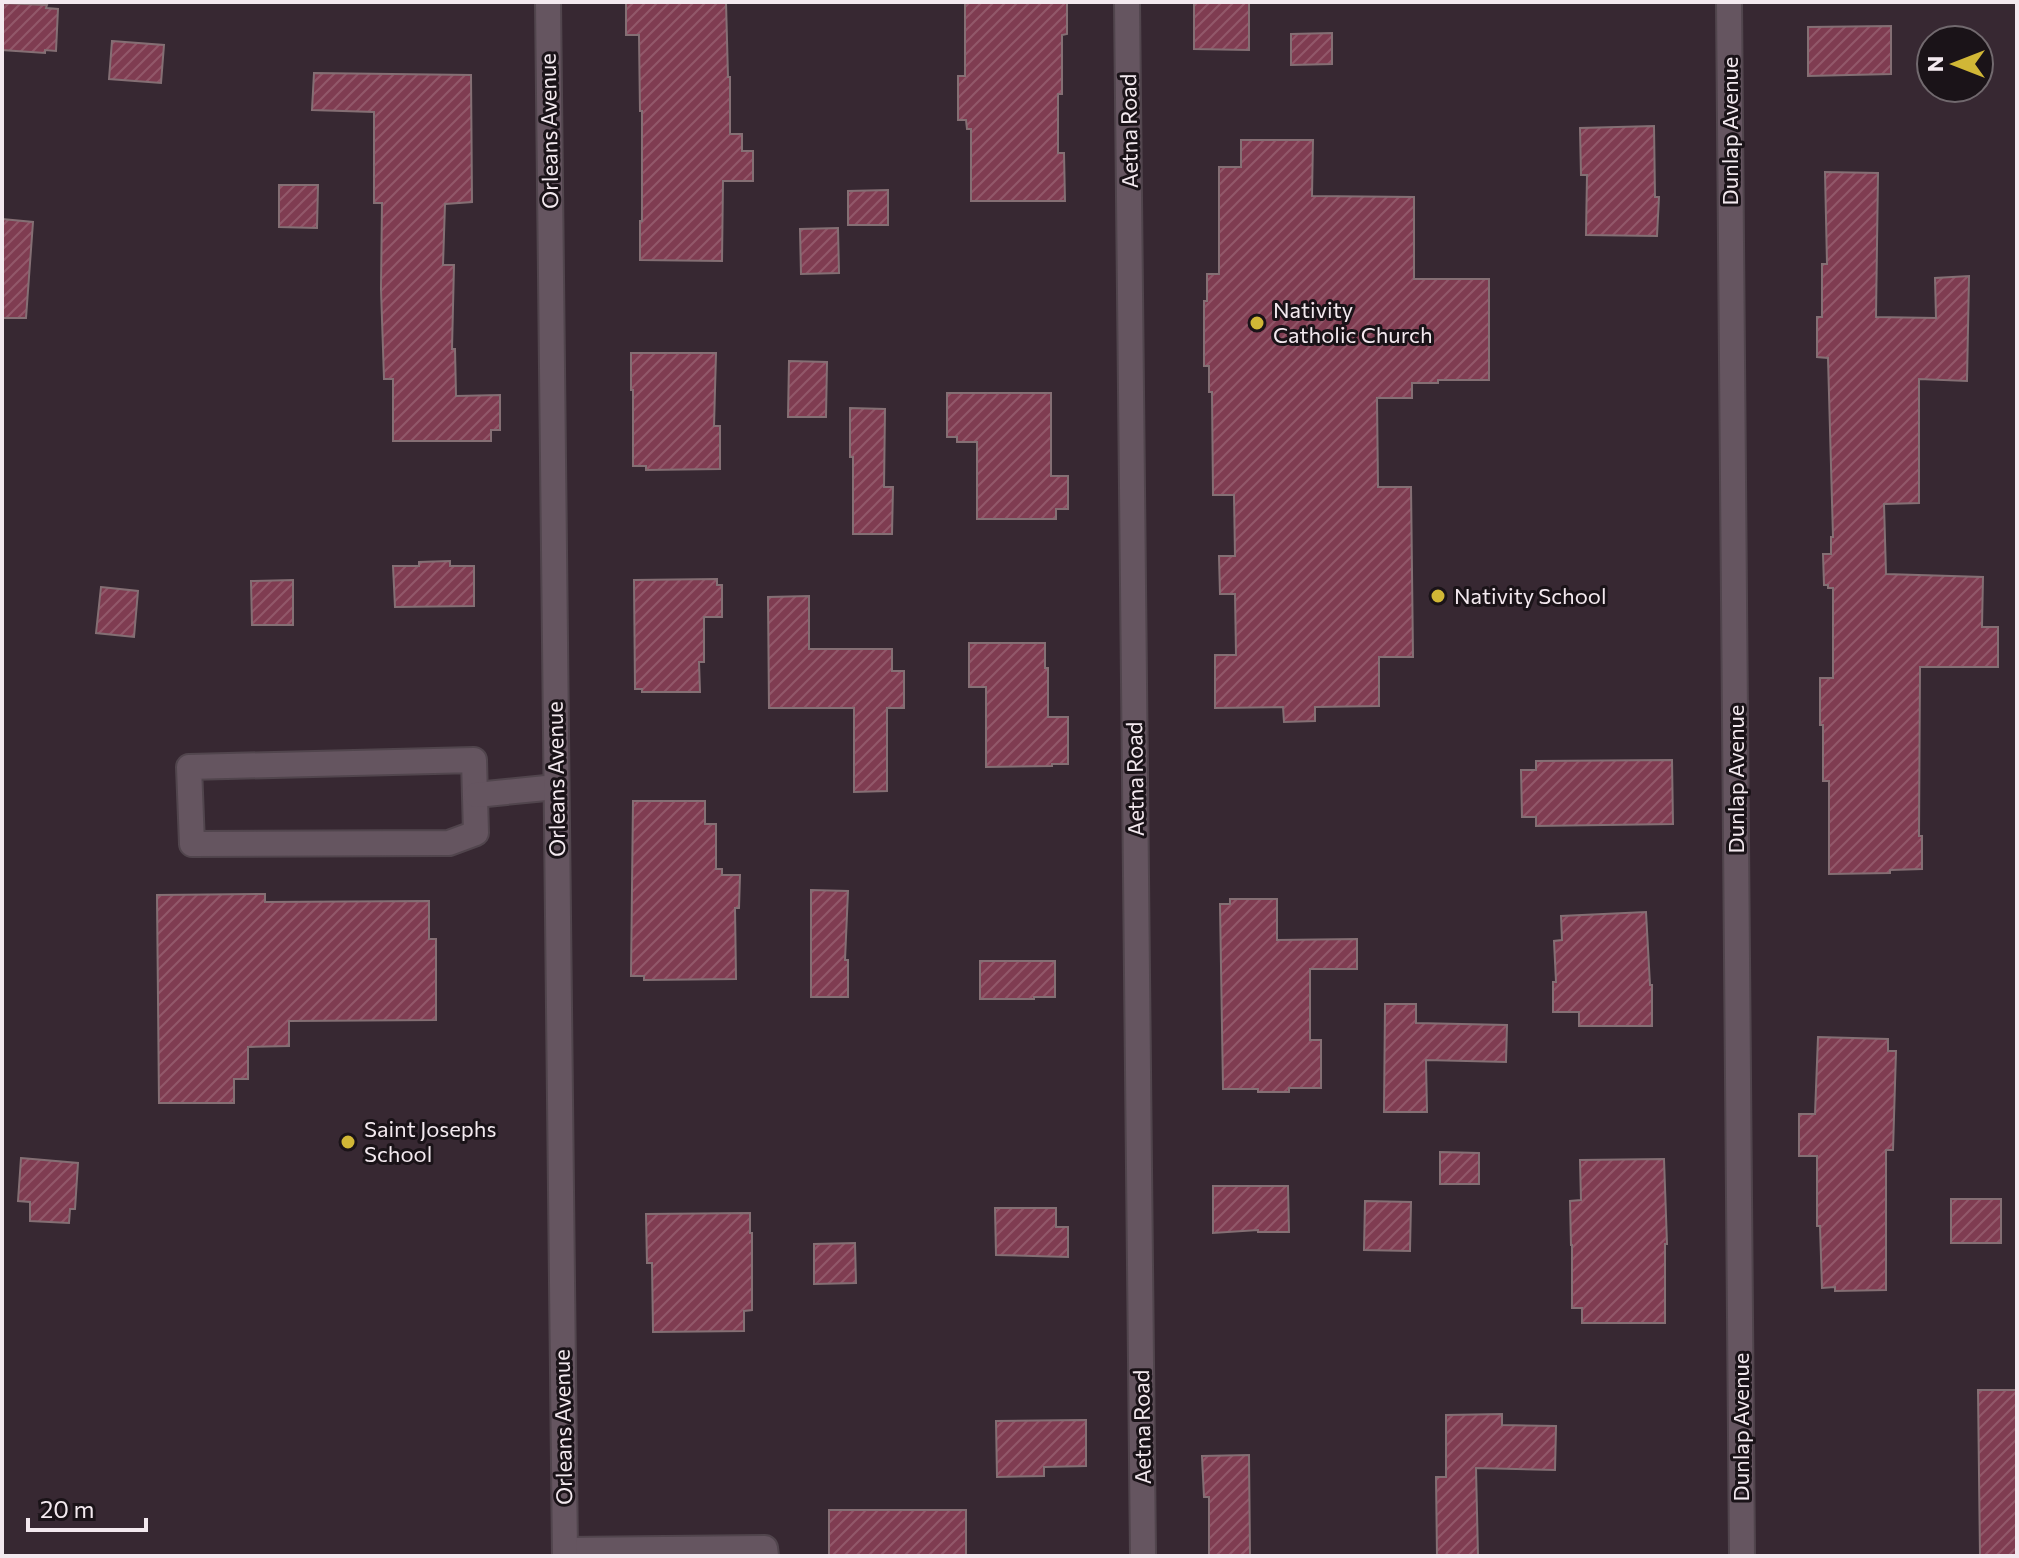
<svg xmlns="http://www.w3.org/2000/svg" width="2019" height="1558" viewBox="0 0 2019 1558" font-family="Commissioner,sans-serif">
  <defs>
    <pattern id="building-hatch" width="6" height="6" patternUnits="userSpaceOnUse" patternTransform="scale(2)"><rect width="6" height="6" fill="#7f3c51"/><path d="M-1 1l2-2M0 6l6-6M5 7l2-2" fill="none" stroke="#92586a"/></pattern>
  </defs>
  <rect width="100%" height="100%" fill="#372832"/>
  <!-- building -->
  <g fill="url(#building-hatch)" stroke="#846f74" stroke-width="2">
    <polygon points="626,2 726,2 728,77 730,77 730,134 742,134 742,151 753,151 753,181 723,181 722,261 640,260 640,221 642,221 642,111 640,111 639,35 626,35"/>
    <polygon points="965,2 1067,2 1067,34 1062,35 1062,94 1058,94 1058,153 1064,153 1065,201 971,201 971,129 967,129 966,120 958,120 958,76 965,76"/>
    <polygon points="1194,2 1249,2 1249,50 1194,49"/>
    <polygon points="2,3 47,5 46,8 58,9 56,51 45,50 45,53 2,50"/>
    <polygon points="1891,26 1891,74 1808,76 1808,27"/>
    <polygon points="1332,33 1332,64 1291,65 1291,34"/>
    <polygon points="112,41 164,45 161,83 109,79"/>
    <polygon points="314,73 471,75 472,202 445,204 443,265 454,265 452,349 455,349 456,396 500,395 500,430 491,430 491,441 393,441 393,379 384,379 381,289 382,203 374,203 374,112 312,110"/>
    <polygon points="1654,126 1655,197 1659,197 1657,236 1586,235 1587,175 1581,175 1580,128"/>
    <polygon points="1241,140 1313,140 1312,196 1414,197 1414,279 1489,279 1489,380 1438,380 1438,383 1412,383 1412,398 1377,398 1378,487 1411,487 1413,657 1379,657 1379,706 1315,707 1315,721 1284,722 1283,707 1215,708 1215,655 1236,655 1235,594 1220,594 1219,556 1235,556 1234,495 1213,495 1212,392 1209,392 1209,366 1204,366 1204,301 1207,301 1207,274 1219,274 1219,167 1241,167"/>
    <polygon points="1825,172 1878,173 1876,317 1936,318 1935,278 1969,276 1967,381 1919,379 1919,503 1884,504 1886,574 1983,577 1982,627 1998,627 1998,667 1920,667 1919,836 1922,836 1922,869 1890,870 1890,873 1829,874 1829,781 1823,781 1823,725 1820,725 1820,678 1833,678 1833,588 1828,588 1828,585 1824,585 1823,554 1831,554 1831,537 1833,537 1828,358 1817,357 1817,317 1822,317 1822,264 1827,264"/>
    <polygon points="279,185 318,185 317,228 279,227"/>
    <polygon points="888,190 888,225 848,225 848,191"/>
    <polygon points="2,219 33,222 26,318 2,318"/>
    <polygon points="838,228 839,273 801,274 800,229"/>
    <polygon points="631,353 716,353 714,426 720,426 720,469 646,470 646,466 633,466 633,390 631,390"/>
    <polygon points="789,361 827,362 826,417 788,417"/>
    <polygon points="947,393 1051,393 1051,476 1068,476 1068,509 1056,509 1056,519 977,519 977,442 957,442 957,437 947,437"/>
    <polygon points="850,408 885,409 884,487 893,487 892,534 853,534 853,457 850,457"/>
    <polygon points="450,561 450,566 474,566 474,606 395,607 393,566 419,566 419,562"/>
    <polygon points="717,579 717,585 722,585 722,617 704,617 704,662 699,662 700,692 642,692 642,689 635,689 634,580"/>
    <polygon points="293,580 293,625 252,625 251,581"/>
    <polygon points="101,587 138,591 134,637 96,633"/>
    <polygon points="809,596 809,649 892,649 892,671 904,671 904,708 887,708 887,791 854,792 854,708 769,708 768,597"/>
    <polygon points="969,643 1045,643 1045,668 1048,668 1048,717 1068,717 1068,764 1052,764 1052,766 986,767 986,687 969,687"/>
    <polygon points="1672,760 1673,824 1536,826 1536,817 1522,817 1521,770 1536,770 1536,761"/>
    <polygon points="633,801 705,801 705,824 716,824 716,869 722,869 722,875 740,875 739,908 735,908 736,979 644,980 644,976 631,976"/>
    <polygon points="811,890 848,891 845,960 848,960 848,997 811,997"/>
    <polygon points="265,894 265,902 429,901 429,939 436,939 436,1020 289,1021 289,1046 248,1047 248,1079 234,1079 234,1103 159,1103 157,895"/>
    <polygon points="1230,899 1277,899 1277,940 1357,939 1357,969 1310,969 1310,1040 1321,1040 1321,1088 1289,1088 1289,1092 1258,1092 1258,1089 1223,1089 1220,904 1230,904"/>
    <polygon points="1646,912 1650,985 1652,985 1652,1026 1579,1026 1579,1012 1553,1012 1553,982 1556,982 1554,941 1562,940 1561,916"/>
    <polygon points="980,961 1055,961 1055,997 1034,997 1034,999 980,999"/>
    <polygon points="1385,1004 1416,1004 1416,1023 1507,1025 1506,1062 1426,1060 1427,1112 1384,1112"/>
    <polygon points="1818,1037 1888,1039 1888,1051 1896,1051 1893,1150 1886,1150 1886,1290 1835,1291 1835,1287 1822,1288 1820,1226 1817,1226 1817,1156 1799,1156 1799,1114 1815,1114"/>
    <polygon points="1440,1152 1479,1153 1479,1184 1440,1184"/>
    <polygon points="21,1158 78,1163 75,1209 70,1209 69,1223 30,1221 30,1202 18,1201"/>
    <polygon points="1664,1159 1667,1244 1665,1244 1665,1323 1582,1323 1582,1308 1572,1308 1572,1245 1571,1245 1570,1201 1581,1200 1580,1160"/>
    <polygon points="1213,1186 1288,1186 1289,1232 1258,1232 1258,1230 1213,1233"/>
    <rect x="1951" y="1199" width="50" height="44"/>
    <polygon points="1365,1201 1411,1202 1410,1251 1364,1250"/>
    <polygon points="995,1208 1056,1208 1056,1227 1068,1227 1068,1257 996,1255"/>
    <polygon points="750,1213 750,1233 752,1233 752,1310 744,1311 744,1331 653,1332 652,1263 647,1263 646,1214"/>
    <polygon points="855,1243 856,1283 814,1284 814,1244"/>
    <polygon points="1978,1390 2017,1390 2017,1556 1980,1556"/>
    <polygon points="1502,1414 1502,1425 1556,1426 1555,1470 1476,1468 1478,1556 1437,1556 1436,1477 1446,1477 1446,1415"/>
    <polygon points="1086,1420 1086,1466 1044,1467 1044,1476 997,1477 996,1421"/>
    <polygon points="1249,1455 1250,1556 1209,1556 1209,1497 1204,1497 1202,1456"/>
    <rect x="829" y="1510" width="137" height="46"/>
  </g>
  <g fill="none" stroke-linecap="round" stroke-linejoin="round">
    <defs>
      <g id="lane">
        <polygon points="474,760 476,833 449,843 192,844 189,767"/>
        <polyline points="476,795 556,787"/>
        <polyline points="565,1550 765,1548 766,1556"/>
      </g>
      <g id="street">
        <polyline points="548,2 565,1556"/>
        <polyline points="1127,2 1143,1556"/>
        <polyline points="1729,2 1742,1556"/>
      </g>
    </defs>
    <!-- lane casing -->
    <use href="#lane" stroke="#51454d" stroke-width="28"/>
    <!-- street casing -->
    <use href="#street" stroke="#51454d" stroke-width="28"/>
    <!-- lane -->
    <use href="#lane" stroke="#655560" stroke-width="24"/>
    <!-- street -->
    <use href="#street" stroke="#655560" stroke-width="24"/>
  </g>
  <!-- markers -->
  <g fill="#d1b736" stroke="#1a1318" stroke-width="3">
    <circle cx="1257" cy="323" r="8"/>
    <circle cx="1438" cy="596" r="8"/>
    <circle cx="348" cy="1142" r="8"/>
  </g>
  <g text-anchor="middle" stroke-width="6" stroke-linejoin="round" paint-order="stroke">
    <!-- street labels -->
    <g font-size="22" fill="#f3e9ef" stroke="#1a1318">
      <text transform="translate(549 131) rotate(-91)" y="8">Orleans Avenue</text>
      <text transform="translate(1129 131) rotate(-91)" y="8">Aetna Road</text>
      <text transform="translate(1730 131) rotate(-90)" y="8">Dunlap Avenue</text>
      <text transform="translate(556 779) rotate(-91)" y="8">Orleans Avenue</text>
      <text transform="translate(1135 779) rotate(-91)" y="8">Aetna Road</text>
      <text transform="translate(1736 779) rotate(-90)" y="8">Dunlap Avenue</text>
      <text transform="translate(563 1427) rotate(-91)" y="8">Orleans Avenue</text>
      <text transform="translate(1142 1427) rotate(-91)" y="8">Aetna Road</text>
      <text transform="translate(1741 1427) rotate(-90)" y="8">Dunlap Avenue</text>
    </g>
    <!-- poi labels -->
    <g font-size="22" fill="#f3e9ef" stroke="#1a1318" text-anchor="start">
      <text x="1273" y="318">Nativity<tspan x="1273" dy="25">Catholic Church</tspan></text>
      <text x="1454" y="604">Nativity School</text>
      <text x="364" y="1137">Saint Josephs<tspan x="364" dy="25">School</tspan></text>
    </g>
  </g>
  <!-- border -->
  <rect width="2019" height="1558" fill="none" stroke="#f3e9ef" stroke-width="8"/>
  <!-- north arrow -->
  <g transform="translate(1955 64) rotate(270)"><circle r="38" fill="#1a1318" stroke="#71696e" stroke-width="2"/>
  <path d="M0-6L14 30L0 20L-14 30Z" fill="#d1b736"/>
  <text y="-12" font-size="22" font-weight="bold" text-anchor="middle" fill="#f3e9ef">N</text>
  </g>
  <!-- scale -->
  <path d="M28 1518v12h118v-12" fill="none" stroke="#f3e9ef" stroke-width="4"/>
  <text x="40" y="1518" font-size="24" fill="#f3e9ef" stroke="#1a1318" stroke-width="6" paint-order="stroke">20 m</text>
</svg>
